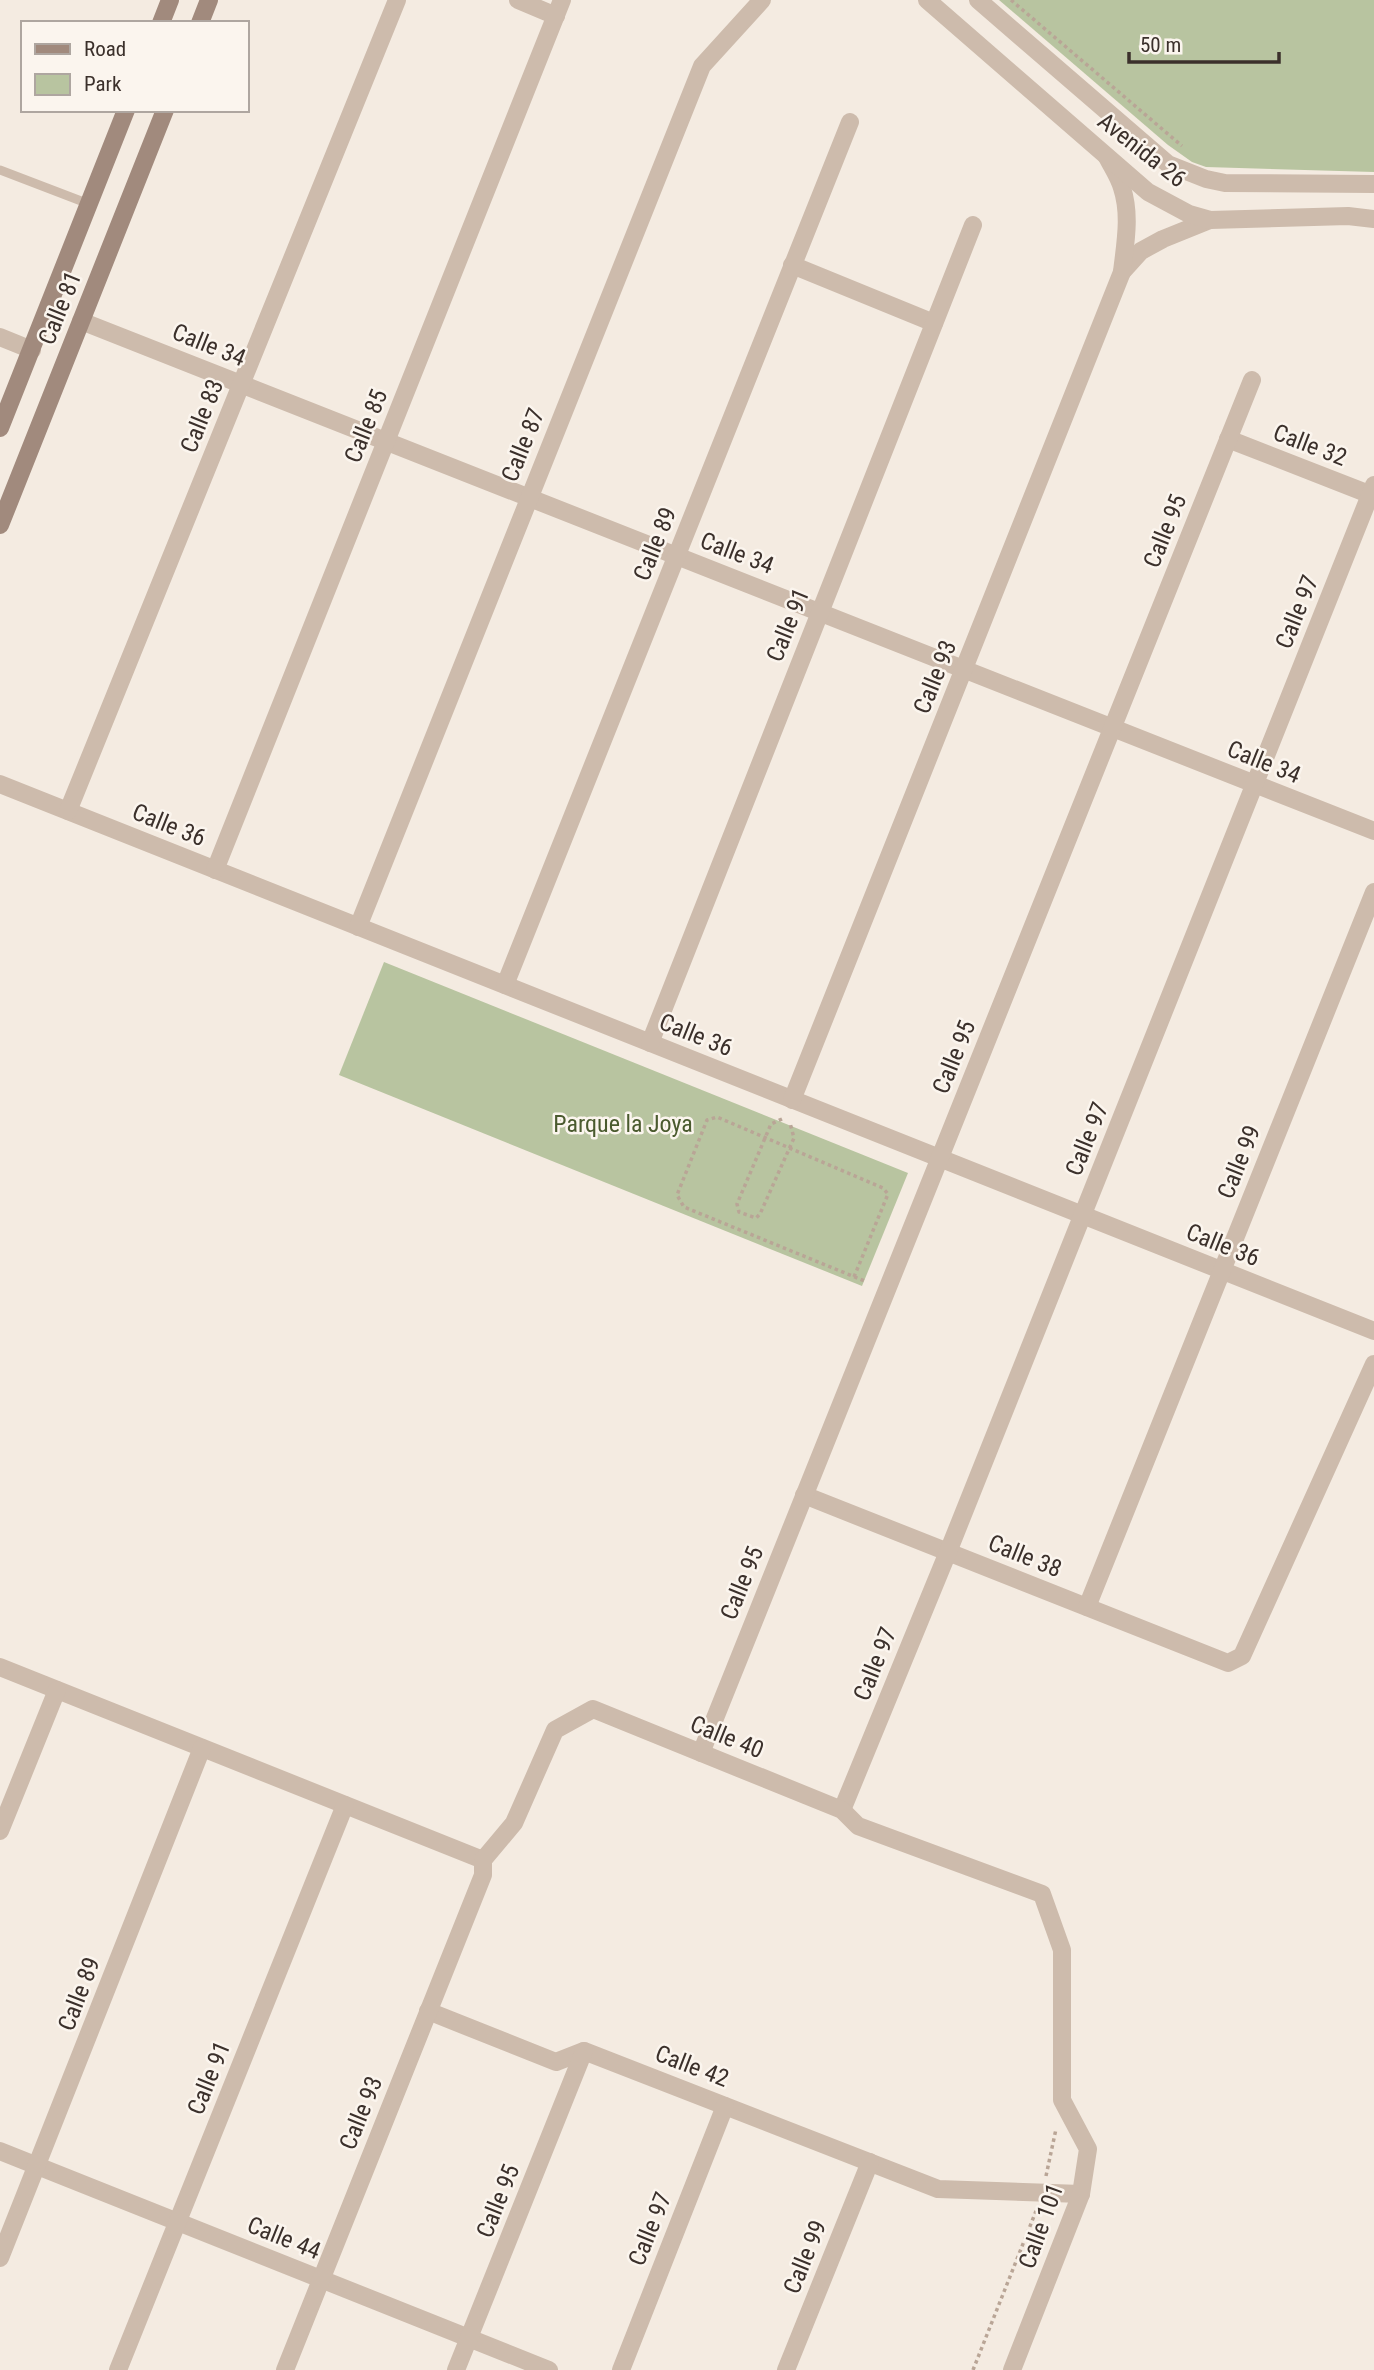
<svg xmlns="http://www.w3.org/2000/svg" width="1374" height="2370" viewBox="0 0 1374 2370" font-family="'Roboto Condensed',sans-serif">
  <rect width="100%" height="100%" fill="#f4ebe1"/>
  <!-- green -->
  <g fill="#b8c4a0">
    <polygon points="999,0 1374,0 1374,172 1206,167 1192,162 1168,145"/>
    <polygon points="384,962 908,1173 862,1286 339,1075"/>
  </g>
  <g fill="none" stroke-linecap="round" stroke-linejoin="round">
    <!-- path -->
    <g stroke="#b9a596" stroke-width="3.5" stroke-dasharray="3.5 3.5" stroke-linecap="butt">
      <polyline points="1011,0 1182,146"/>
      <polyline points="782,1119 771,1124 737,1204 739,1212 756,1218 760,1214 794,1138 790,1123"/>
      <polyline points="854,1277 888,1194 883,1188 717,1117 707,1120 677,1195 684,1207 867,1282"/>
      <polyline points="1046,2176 1056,2129"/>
      <polyline points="973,2370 1036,2211"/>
    </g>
    <!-- service -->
    <polyline stroke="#cdbbac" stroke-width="9" points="0,170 89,204"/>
    <!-- minor -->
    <g stroke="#cdbbac" stroke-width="18">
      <polyline points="518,0 556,16"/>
      <polyline points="792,265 934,323"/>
      <polyline points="1122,272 1141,251 1163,239 1210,220"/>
      <polyline points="81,321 1374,831"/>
      <polyline points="0,337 32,350"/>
      <polyline points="1228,439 1374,496"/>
      <polyline points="0,784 1374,1331"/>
      <polyline points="68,811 397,0"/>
      <polyline points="215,870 562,0"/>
      <polyline points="358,927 702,66 762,0"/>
      <polyline points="505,985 850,122"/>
      <polyline points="650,1043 973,225"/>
      <path d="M792,1100L1122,272C1125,245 1131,215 1122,188C1119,177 1112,167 1107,157"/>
      <polyline points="804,1495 1228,1663 1242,1656 1374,1364"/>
      <polyline points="1087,1607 1374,892"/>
      <polyline points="0,1667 483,1860"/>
      <polyline points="701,1753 1252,380"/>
      <polyline points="842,1810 948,1552 1374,485"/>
      <polyline points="0,1831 57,1690"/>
      <polyline points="428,2011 556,2062 584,2051 938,2189 1081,2194"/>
      <polyline points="0,2151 549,2370"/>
      <polyline points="0,2258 202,1748"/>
      <polyline points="118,2370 345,1805"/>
      <polyline points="285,2370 483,1875 483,1860 514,1823 555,1730 593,1709 842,1810 858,1826 1042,1894 1062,1950 1062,2100 1088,2149 1081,2194 1012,2370"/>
      <polyline points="456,2370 584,2051"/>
      <polyline points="621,2370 725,2106"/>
      <polyline points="786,2370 870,2162"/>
    </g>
    <!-- tertiary -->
    <g stroke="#cdbbac" stroke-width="18">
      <polyline points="927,0 1148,192 1189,214 1210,220 1348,216 1374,219"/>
      <polyline points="978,0 1168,164 1206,179 1225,183 1374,184"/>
    </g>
    <!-- secondary -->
    <g stroke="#a18a7d" stroke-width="18">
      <polyline points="161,23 170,0"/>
      <polyline points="200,23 209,0"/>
      <polyline points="0,428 126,110"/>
      <polyline points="0,525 165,110"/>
    </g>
  </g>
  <g text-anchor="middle" stroke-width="5" stroke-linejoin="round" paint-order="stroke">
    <!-- street labels -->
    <g font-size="24" fill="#3b302b" stroke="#fbf5ee">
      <text transform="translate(1142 150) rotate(38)" y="8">Avenida 26</text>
      <text transform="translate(60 308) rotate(-68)" y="8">Calle 81</text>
      <text transform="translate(209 345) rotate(22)" y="8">Calle 34</text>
      <text transform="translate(202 416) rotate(-68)" y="8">Calle 83</text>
      <text transform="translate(366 426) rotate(-68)" y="8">Calle 85</text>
      <text transform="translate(523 445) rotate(-68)" y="8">Calle 87</text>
      <text transform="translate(1310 445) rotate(21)" y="8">Calle 32</text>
      <text transform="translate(1165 531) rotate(-68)" y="8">Calle 95</text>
      <text transform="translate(655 544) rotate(-68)" y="8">Calle 89</text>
      <text transform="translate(737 553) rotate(21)" y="8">Calle 34</text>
      <text transform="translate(1297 612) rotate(-68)" y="8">Calle 97</text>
      <text transform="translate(788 625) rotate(-68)" y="8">Calle 91</text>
      <text transform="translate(935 677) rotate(-68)" y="8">Calle 93</text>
      <text transform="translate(1264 762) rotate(22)" y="8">Calle 34</text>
      <text transform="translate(169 825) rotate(22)" y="8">Calle 36</text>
      <text transform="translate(696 1035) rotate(22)" y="8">Calle 36</text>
      <text transform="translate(954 1057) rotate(-68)" y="8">Calle 95</text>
      <text transform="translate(1087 1139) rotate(-68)" y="8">Calle 97</text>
      <text transform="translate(1239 1162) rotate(-68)" y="8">Calle 99</text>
      <text transform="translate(1223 1245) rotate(22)" y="8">Calle 36</text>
      <text transform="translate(1025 1556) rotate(22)" y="8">Calle 38</text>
      <text transform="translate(742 1583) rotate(-68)" y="8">Calle 95</text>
      <text transform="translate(875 1664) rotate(-68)" y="8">Calle 97</text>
      <text transform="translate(727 1737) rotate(22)" y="8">Calle 40</text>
      <text transform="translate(79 1994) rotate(-69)" y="8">Calle 89</text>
      <text transform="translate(692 2066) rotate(21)" y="8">Calle 42</text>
      <text transform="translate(209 2078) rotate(-68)" y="8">Calle 91</text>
      <text transform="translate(361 2113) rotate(-68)" y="8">Calle 93</text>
      <text transform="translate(498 2201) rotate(-68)" y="8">Calle 95</text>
      <text transform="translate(1041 2226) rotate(-70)" y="8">Calle 101</text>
      <text transform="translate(650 2229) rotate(-68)" y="8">Calle 97</text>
      <text transform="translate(284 2238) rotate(22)" y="8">Calle 44</text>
      <text transform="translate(805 2257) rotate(-68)" y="8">Calle 99</text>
    </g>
    <!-- park labels -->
    <g font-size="24" fill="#4a5a2e" stroke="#fbf5ee">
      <text x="623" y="1132">Parque la Joya</text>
    </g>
  </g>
  <!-- legend -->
  <rect x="21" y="21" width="228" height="91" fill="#fbf5ee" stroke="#aea6a0" stroke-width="2"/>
  <rect x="35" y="44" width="35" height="10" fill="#a18a7d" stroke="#aea6a0" stroke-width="2"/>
  <text x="84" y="56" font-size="21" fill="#3b302b">Road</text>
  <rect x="35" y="74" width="35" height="21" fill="#b8c4a0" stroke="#aea6a0" stroke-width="2"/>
  <text x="84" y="91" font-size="21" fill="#3b302b">Park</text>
  <!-- scale -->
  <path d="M1129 52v10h150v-10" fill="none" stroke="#3b302b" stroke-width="3.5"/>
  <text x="1140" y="52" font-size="21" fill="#3b302b" stroke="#fbf5ee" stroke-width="5" paint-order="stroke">50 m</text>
</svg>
